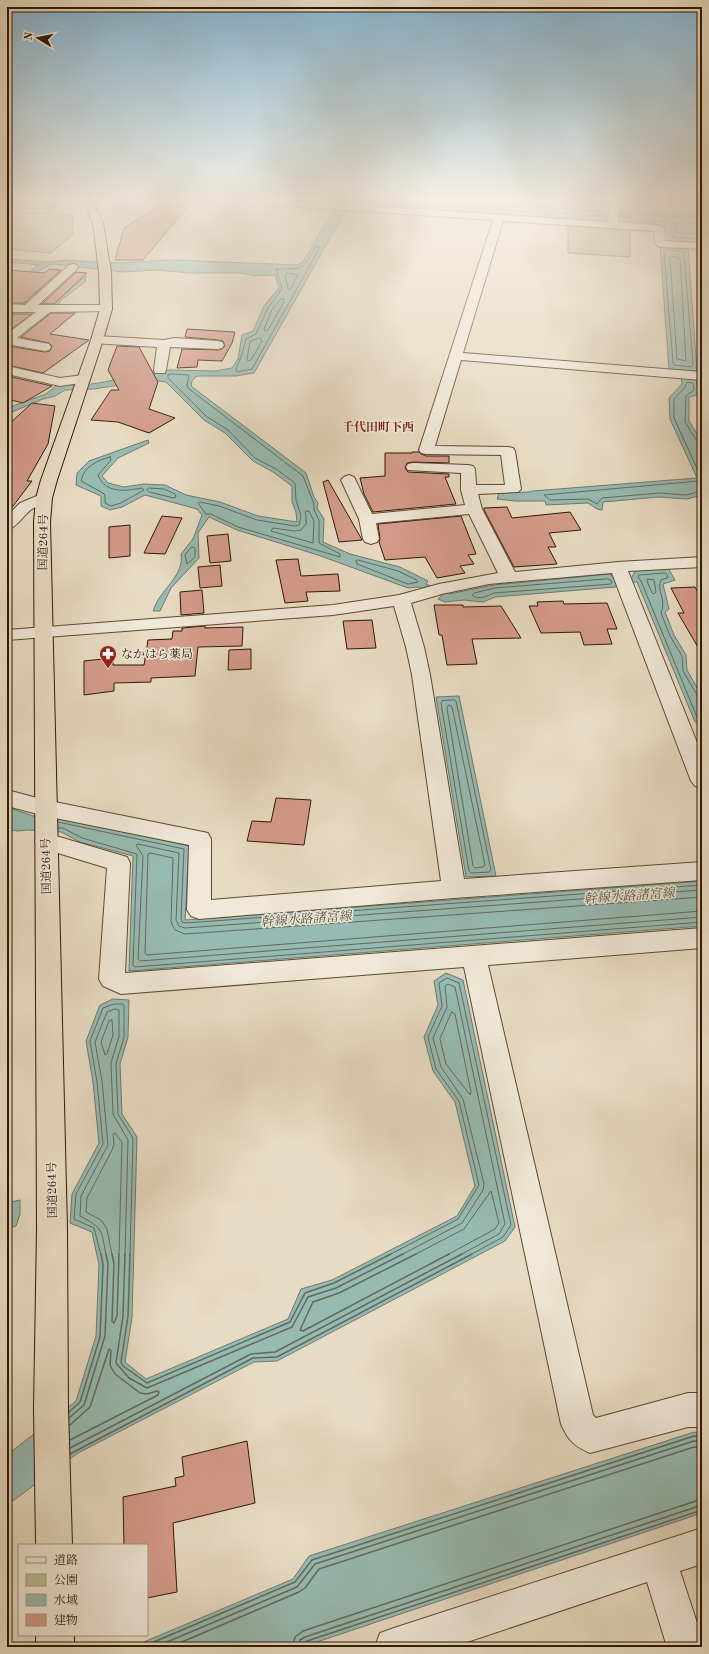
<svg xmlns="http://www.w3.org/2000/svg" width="709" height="1654" viewBox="0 0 709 1654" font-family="'Old Standard TT','Noto Serif JP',serif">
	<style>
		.green { fill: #b9bf92; stroke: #736c4a }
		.water { fill: #97bbb3; stroke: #6d7a6d }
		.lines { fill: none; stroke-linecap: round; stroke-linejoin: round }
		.shore-far1 { stroke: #626a5b; stroke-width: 1 }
		.shore { stroke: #626a5b; stroke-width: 1.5 }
		.stream { stroke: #6d7a6d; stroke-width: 3 }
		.building { fill: #d59b8c; stroke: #2d1903 }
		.minor-casing { stroke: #5c4a33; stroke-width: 2 }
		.highway-casing { stroke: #2d1903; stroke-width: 2 }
		.minor { fill: #f0e8d8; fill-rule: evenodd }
		.highway { fill: #e8dbc3; fill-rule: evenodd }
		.labels { text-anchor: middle; stroke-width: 3; stroke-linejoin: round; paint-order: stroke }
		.far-quarter-label { font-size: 12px; font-weight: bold; fill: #7a1f14; stroke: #f0e8d8 }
		.street-label { font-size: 12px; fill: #2d1903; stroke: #f0e8d8 }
		.poi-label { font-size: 12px; fill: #2d1903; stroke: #f0e8d8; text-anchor: start }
		.water-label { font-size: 13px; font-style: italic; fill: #525241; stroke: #f0e8d8 }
	</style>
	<rect width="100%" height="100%" fill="#e8dbc3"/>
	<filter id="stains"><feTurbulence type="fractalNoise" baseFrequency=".005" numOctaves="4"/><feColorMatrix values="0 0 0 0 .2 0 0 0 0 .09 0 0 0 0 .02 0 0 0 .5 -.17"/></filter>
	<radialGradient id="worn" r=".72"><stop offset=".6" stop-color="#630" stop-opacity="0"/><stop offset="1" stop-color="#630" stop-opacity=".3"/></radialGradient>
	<!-- green -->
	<g class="green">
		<path d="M 7,211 L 72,215 L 73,234 L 51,253 L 7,249 Z"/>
		<path d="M 568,223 L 630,227 L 630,257 L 568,253 Z"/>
	</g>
	<!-- water -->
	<g class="water">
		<path d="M 278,200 L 494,200 L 607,207 L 606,222 Z"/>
		<path d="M 26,201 L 60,204 L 52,210 L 17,208 Z"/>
		<path d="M 334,209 L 346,210 L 254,373 L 236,376 L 197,376 L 192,381 L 191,386 L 306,473 L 314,497 L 318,503 L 317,508 L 324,519 L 323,542 L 350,554 L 400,567 L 428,581 L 426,584 L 449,594 L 494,585 L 610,574 L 616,579 L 631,579 L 635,571 L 668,568 L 675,580 L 663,584 L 669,609 L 665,612 L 674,635 L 686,655 L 687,670 L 702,696 L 702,722 L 695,722 L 637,582 L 617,582 L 616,587 L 495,597 L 483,602 L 464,600 L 445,602 L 438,599 L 442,595 L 419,587 L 408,588 L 318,555 L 237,530 L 209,517 L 198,533 L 199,558 L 171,588 L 160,611 L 153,611 C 155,606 157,601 160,597 C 169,584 184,571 181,554 L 193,539 L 202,515 L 197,509 L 145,495 L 122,507 L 110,510 L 101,506 L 101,496 L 76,485 L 77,473 L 89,461 L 148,440 L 149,443 L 118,458 L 102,476 L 108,483 L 124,487 L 144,484 L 165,485 L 186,495 L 220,502 L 258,516 L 297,522 L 296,512 L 292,502 L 292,486 L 273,472 L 253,461 L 225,433 L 204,420 L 166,382 L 152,380 L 94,389 L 65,390 L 55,396 L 43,399 L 12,412 L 7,415 L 7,408 L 46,394 L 56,386 L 92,384 L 170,370 L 215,371 L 232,368 L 238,359 L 242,335 L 253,331 L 264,306 L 279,288 L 275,275 L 256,276 L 240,273 L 189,273 L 156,270 L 123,272 L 53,264 C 45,266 40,271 33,274 L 29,272 L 39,265 L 7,262 L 7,259 L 49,262 L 65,260 L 115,263 L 172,260 L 297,265 L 303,262 Z"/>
		<path d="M 624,210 L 702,214 L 702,243 L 669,241 L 666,226 L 623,223 Z"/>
		<path d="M 660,246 L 688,248 L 697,371 L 688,371 L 688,378 L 696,379 L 698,395 L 689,397 L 689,421 L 702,442 L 702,495 L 687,499 L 659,497 L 603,502 L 602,510 L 597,509 L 588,503 L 546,505 L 545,501 L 516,501 L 497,499 L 499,493 L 529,492 L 533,491 L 697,478 L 670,419 L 669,398 L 682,384 L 681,377 L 685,377 L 685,370 L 669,369 Z"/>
		<path d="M 86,276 L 85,282 L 60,301 L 59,304 L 61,305 L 22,303 L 7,305 L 7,299 L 22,298 L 27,302 L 51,301 L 60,297 Z"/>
		<path d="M 459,696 L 496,876 L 466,877 L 436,697 Z"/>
		<path d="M 7,807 L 33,816 L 68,819 L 189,846 L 185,920 L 702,881 L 702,926 L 129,971 L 133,856 L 80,842 L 61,832 L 28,830 L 18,831 L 7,829 Z"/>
		<path d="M 446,973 L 463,980 L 515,1227 L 505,1241 L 277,1361 L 254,1362 L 78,1453 L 7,1505 L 7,1455 L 76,1401 L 96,1336 L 99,1265 L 92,1232 L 70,1223 L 72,1194 L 99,1143 L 93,1082 L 86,1041 L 100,1005 L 113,999 L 129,1000 L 128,1037 L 120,1064 L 122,1114 L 137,1137 L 132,1317 L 125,1362 L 146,1379 L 288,1319 L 301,1289 L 332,1280 L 457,1216 L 475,1186 L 455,1102 L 433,1071 L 424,1037 L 438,1005 L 434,981 Z"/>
		<path d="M 20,1200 L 20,1214 L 16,1226 L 7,1228 L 7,1203 Z"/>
		<path d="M 694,1432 L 702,1434 L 702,1513 L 302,1647 L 132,1647 L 293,1579 L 309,1556 Z"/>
	</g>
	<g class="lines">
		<!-- shore-far1 -->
		<g class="shore-far1">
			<path d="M 339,200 L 602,216 L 601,211 L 526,206 L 522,204 L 522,200"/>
			<path d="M 414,200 L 515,207 L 517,205 L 517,200"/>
			<path d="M 702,218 L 629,214 L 627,218 L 629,220 L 667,222 L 670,225 L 673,237 L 702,239"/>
			<path d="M 702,223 L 677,222 L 675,224 L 678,233 L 702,234"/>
			<path d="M 316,247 L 319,247 L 319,249 L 252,369 L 237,372 L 236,369 L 242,354 L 246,339 L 256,334 L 268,308 L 282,289 L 276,269 C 304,269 301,271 316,247 Z"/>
			<path d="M 666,250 L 683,251 L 684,253 L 693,364 L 691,367 L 674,365 L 673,363 L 664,252 Z"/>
			<path d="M 672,256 L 680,258 L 686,361 L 677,359 L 670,258 Z"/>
			<path d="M 287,273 L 298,275 L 290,290 L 288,289 L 285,276 Z"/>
			<path d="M 281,299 L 284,299 L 284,302 L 268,330 L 265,331 L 264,329 L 272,310 Z"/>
			<path d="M 260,338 L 262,341 L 251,360 L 248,361 L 247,359 L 250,342 Z"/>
			<path d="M 171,374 L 189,375 L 187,386 L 189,389 L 303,476 L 314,504 L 314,510 L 319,520 L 319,543 L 340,554 L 340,557 L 238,527 L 211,514 L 206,514 L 198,503 L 200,502 L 219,506 L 257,520 L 295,526 L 299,525 L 301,516 L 296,500 L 295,483 L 276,469 L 255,458 L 228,430 L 206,416 L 168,378 L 168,375 Z"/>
			<path d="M 702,443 L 697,441 L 685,422 L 686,396 L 694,390 L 693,383 L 687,382 L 685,387 L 674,399 L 674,418 L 700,475 L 699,481 L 544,495 L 550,500 L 588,499 L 597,504 L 602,498 L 659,493 L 686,495 L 702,491"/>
			<path d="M 110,457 L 111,460 L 98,475 C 105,494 126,491 142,488 L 144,490 L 121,503 L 111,506 L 105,503 L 105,495 L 103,493 L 81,481 C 84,466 97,461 110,457 Z"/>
			<path d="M 149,488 L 164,489 L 175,494 L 176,497 L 174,498 L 149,492 L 147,490 Z"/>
			<path d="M 306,511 L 309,511 L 314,521 L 313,543 L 271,531 L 273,528 L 295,531 L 301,530 L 306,524 Z"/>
			<path d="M 192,547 L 195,548 L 195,557 L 187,564 L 185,555 Z"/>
			<path d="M 358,560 L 398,571 L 417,580 L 418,582 L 408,584 L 357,564 L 356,561 Z"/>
			<path d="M 608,579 L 612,581 L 611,584 L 494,593 C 487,596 479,601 472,595 L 474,593 L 495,588 Z"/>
			<path d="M 648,579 L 654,580 L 656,592 L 654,594 L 652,593 L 647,581 Z"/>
			<path d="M 702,697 L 697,695 L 683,671 L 682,656 L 670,636 L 661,613 C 667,600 656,590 661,580 L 667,578 L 668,576 L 665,573 L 639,575 L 638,577 L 641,581 L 697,717 L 702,718"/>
			<path d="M 454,700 L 456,701 L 491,870 L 489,872 L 471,873 L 469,871 L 441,703 L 442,701 Z"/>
			<path d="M 449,705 L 452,707 L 485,865 L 483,867 L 475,868 L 473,866 L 447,708 Z"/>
			<path d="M 58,822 L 184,849 L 181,918 L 182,922 L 186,923 L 702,885"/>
			<path d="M 58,828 L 63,828 L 82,838 L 137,854 L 133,965 L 135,967 L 702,922"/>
			<path d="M 702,890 L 185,928 L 179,926 L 176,920 L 179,853 L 138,844 L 136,845 L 143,856 L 138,959 L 140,961 L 702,917"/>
			<path d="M 702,897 L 185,934 L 175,930 L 171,922 L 173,858 L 150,853 L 148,854 L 145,953 L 147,955 L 702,911"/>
			<path d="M 452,1012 L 455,1014 L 471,1092 L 470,1095 L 446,1064 L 440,1039 Z"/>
			<path d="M 112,1020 L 113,1035 L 107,1054 L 105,1055 L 101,1042 L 109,1021 Z"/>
			<path d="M 101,1255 L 94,1228 L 74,1219 L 76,1194 L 103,1144 L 97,1082 L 90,1041 L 103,1008 L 114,1004 L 123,1004 L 124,1006 L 124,1037 L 116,1064 L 118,1114 L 133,1138 L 130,1255"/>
			<path d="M 106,1255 C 101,1229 104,1229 80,1216 L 81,1196 L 108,1145 L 102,1081 L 95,1042 L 107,1012 L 114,1009 L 119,1010 L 119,1036 L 111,1063 L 113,1114 L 128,1140 L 125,1255"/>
			<path d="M 112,1255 L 107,1229 L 101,1220 L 86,1212 L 87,1198 L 112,1150 L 114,1144 L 113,1134 L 115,1133 L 122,1142 L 119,1255"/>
			<path d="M 389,1255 L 458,1219 L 479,1185 L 459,1101 L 436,1069 L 428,1037 L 442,1006 L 439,983 L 447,978 L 459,983 L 511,1225 L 503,1237 L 470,1255"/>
			<path d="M 401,1255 L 462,1223 L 483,1190 L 484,1184 L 463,1099 L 441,1067 L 433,1038 L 447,1007 L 445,986 L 448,984 L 455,987 L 505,1224 L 499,1234 L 460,1255"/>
			<path d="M 414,1255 L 464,1229 L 491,1191 L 499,1223 L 495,1229 L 447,1255"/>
		</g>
		<!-- shore -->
		<g class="shore">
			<path d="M 112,1254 L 114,1264 L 112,1321 L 114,1323 L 117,1316 L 119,1254"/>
			<path d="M 125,1254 L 123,1316 L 116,1363 L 129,1378 L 147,1388 L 292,1327 L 308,1297 L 336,1288 L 403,1254"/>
			<path d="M 130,1254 L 128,1316 L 121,1362 L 123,1366 L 147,1383 L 290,1322 L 305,1293 L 334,1283 L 391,1254"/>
			<path d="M 416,1254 L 339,1293 L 313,1302 L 300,1330 L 303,1331 L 449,1254"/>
			<path d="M 69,1412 L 80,1402 L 100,1337 L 103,1265 L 101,1254"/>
			<path d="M 69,1418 L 84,1405 L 105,1336 L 108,1264 L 106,1254"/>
			<path d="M 70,1425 L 90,1407 L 109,1349 L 111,1351 L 110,1365 L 115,1374 L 140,1393 L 147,1394 L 157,1391 L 159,1392 L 158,1395 L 70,1440"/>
			<path d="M 70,1448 L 251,1354 L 275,1352 L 462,1254"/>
			<path d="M 70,1454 L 253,1358 L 277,1357 L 472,1254"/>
			<path d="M 142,1647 L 295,1582 L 312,1560 L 694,1436 L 702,1437"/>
			<path d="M 155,1647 L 297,1587 L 315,1564 L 694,1441 L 702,1442"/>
			<path d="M 170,1647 L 299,1592 L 305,1588 L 319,1569 L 694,1447 L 702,1448"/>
			<path d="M 293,1647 L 295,1637 L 303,1631 L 702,1499"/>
			<path d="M 299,1647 L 300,1640 L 305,1637 L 702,1505"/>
			<path d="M 304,1647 L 304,1644 L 307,1641 L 702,1510"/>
		</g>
		<!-- stream -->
		<path class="stream" d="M 599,215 L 630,217"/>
	</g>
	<!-- building -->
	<g class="building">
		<path d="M 169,200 L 193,200 L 143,260 L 115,260 L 124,228 Z"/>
		<path d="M 49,269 L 61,270 L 24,303 L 7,303 L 7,270 L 45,273 Z"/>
		<path d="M 76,272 L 87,273 L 54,304 L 42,304 Z"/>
		<path d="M 51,313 L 75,313 L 50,334 L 89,340 L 43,373 L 7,365 L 7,346 L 45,352 L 50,351 L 52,346 L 49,343 L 21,337 Z"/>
		<path d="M 7,314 L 32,314 L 7,332 Z"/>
		<path d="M 187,329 L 235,332 L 232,343 L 222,361 L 198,360 L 197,367 L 177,368 L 182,349 L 218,350 L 222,349 L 225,346 L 223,341 L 218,340 L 185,337 Z"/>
		<path d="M 117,346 L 139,347 L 158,382 L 149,409 L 175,418 L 149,433 L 118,422 L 91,420 L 111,390 L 119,390 L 108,370 Z"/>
		<path d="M 7,376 L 52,386 L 23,403 L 7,399 Z"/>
		<path d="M 32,403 L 55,406 L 48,444 L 27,481 L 32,481 L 7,514 L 7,426 Z"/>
		<path d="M 412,452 L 419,452 L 421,454 L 426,456 L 449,456 L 449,463 L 413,462 L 407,463 L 405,468 L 408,472 L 449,474 L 449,477 L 445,477 L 456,504 L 373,512 L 364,494 L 360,478 L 385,476 L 385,453 L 412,453 Z"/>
		<path d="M 328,480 L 361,538 L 362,540 L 339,542 L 323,482 Z"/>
		<path d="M 507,507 L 512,518 L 570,512 L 581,530 L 549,533 L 556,547 L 548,547 L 557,564 L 514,567 L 484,510 L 484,508 Z"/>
		<path d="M 162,516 L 182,518 L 165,554 L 144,553 Z"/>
		<path d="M 461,516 L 476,554 L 468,555 L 474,564 L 460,566 L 465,573 L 437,578 L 425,557 L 385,560 L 379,542 L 380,539 L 378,524 Z"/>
		<path d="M 130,525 L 130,556 L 109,558 L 109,527 Z"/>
		<path d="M 228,534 L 231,561 L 210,563 L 207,536 Z"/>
		<path d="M 298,559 L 301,576 L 338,574 L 340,591 L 306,592 L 308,601 L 285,603 L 276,560 Z"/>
		<path d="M 220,565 L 222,586 L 200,588 L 198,567 Z"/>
		<path d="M 695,587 L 702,599 L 702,654 L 678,613 L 684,613 L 671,588 Z"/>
		<path d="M 202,590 L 204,613 L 181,615 L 180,592 Z"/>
		<path d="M 563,601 L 564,604 L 607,603 L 617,629 L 607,629 L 612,644 L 584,645 L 580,632 L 541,633 L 529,606 L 538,606 L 537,602 Z"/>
		<path d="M 434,605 L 463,605 L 463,607 L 501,606 L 521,638 L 472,639 L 477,664 L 447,665 L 442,635 L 439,635 Z"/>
		<path d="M 372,620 L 376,648 L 347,649 L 343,621 Z"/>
		<path d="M 205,626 L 205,628 L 243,627 L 242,646 L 198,647 L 195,676 L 151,678 L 151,682 L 114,683 L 114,691 L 84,695 L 84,661 L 113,658 L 113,665 L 144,665 L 148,640 L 172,639 L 173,631 L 182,631 L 182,628 Z"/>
		<path d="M 251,649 L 251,669 L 228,670 L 229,650 Z"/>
		<path d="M 276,798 L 311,800 L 304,845 L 247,841 L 252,821 L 271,822 Z"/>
		<path d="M 247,1441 L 255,1503 L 173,1523 L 177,1592 L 147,1598 L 147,1545 L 124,1545 L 123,1497 L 176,1486 L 175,1478 L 184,1476 L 182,1457 Z"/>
	</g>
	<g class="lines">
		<defs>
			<g id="minor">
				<path d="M 233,200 L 283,200 L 608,222 L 611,200 L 621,200 L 618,222 L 659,225 L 664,228 L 665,241 L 702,243 L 702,249 L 660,247 L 655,244 L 654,231 L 503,221 L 463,353 L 702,372 L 702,380 L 461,360 L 435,446 L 508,447 L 513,448 L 515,451 L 521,489 L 518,492 L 478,494 L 482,509 L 515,572 L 618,562 L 702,557 L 702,567 L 628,571 L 702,755 L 702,788 L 695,786 L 691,781 L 612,573 L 489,584 L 442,594 L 411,603 L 424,647 L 430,675 L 464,879 L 702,862 L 702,880 L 454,898 L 199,919 L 191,916 L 187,910 L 189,845 L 45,816 L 7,806 L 7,790 L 45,800 L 208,833 L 211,839 L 211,900 L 441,881 L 412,675 L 406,647 L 394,606 L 333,615 L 7,640 L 7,630 L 333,605 L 399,595 L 439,584 L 498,573 L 469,514 L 376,523 L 379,539 L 377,542 L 371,544 L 365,542 L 363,539 L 359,519 L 341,480 L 344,477 L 349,475 L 354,477 L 372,514 L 465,505 L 461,490 L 461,473 L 408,470 L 406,467 L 408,464 L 413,463 L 468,465 L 473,466 L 475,469 L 476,485 L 505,485 L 501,455 L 426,454 L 421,453 L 419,450 L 493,220 L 238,203 Z"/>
				<path d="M 73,264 L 77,265 L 78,267 L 77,269 L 38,305 L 106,305 L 110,307 L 112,309 L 110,311 L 50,312 L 17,338 L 49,344 L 51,347 L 49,350 L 45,351 L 7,344 L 7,334 L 36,312 L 7,312 L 7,304 L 25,305 L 69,265 Z"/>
				<path d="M 97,336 L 164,340 L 174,338 L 218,341 L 222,342 L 224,345 L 222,348 L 218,349 L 170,347 L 166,370 L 165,373 L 155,373 L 154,370 L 157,347 L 93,343 L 91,340 L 93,337 Z"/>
				<path d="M 7,366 L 60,378 L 83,375 L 88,376 L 90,379 L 88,382 L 60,386 L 7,374 Z"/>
				<path d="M 44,493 L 49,495 L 52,498 C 47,505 38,505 32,509 C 23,515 18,527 7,530 L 7,516 L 20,503 Z"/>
				<path d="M 46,833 L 127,857 L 130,863 L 125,973 L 702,928 L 702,948 L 488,965 L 593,1415 L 596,1418 L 688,1393 L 702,1393 L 702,1427 L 688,1427 L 590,1453 C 574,1446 568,1440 561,1424 L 464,967 L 121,994 L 103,986 L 99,979 L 107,868 L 38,847 L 35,841 L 38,835 Z"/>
				<path d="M 702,1528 L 702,1564 L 680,1571 L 702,1638 L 702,1647 L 667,1647 L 647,1582 L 452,1647 L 375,1647 L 380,1633 L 394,1628 Z"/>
			</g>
			<g id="highway">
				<path d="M 82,200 L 92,200 L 103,223 L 111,272 L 112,309 L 103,340 L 57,480 L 52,498 L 50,522 L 67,1229 L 68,1408 L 72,1545 L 36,1545 L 34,1408 L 37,1229 L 34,522 L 36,498 L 41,480 L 91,340 L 100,309 L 99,272 L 93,223 Z"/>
				<rect x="36" y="1635" width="38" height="12"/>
			</g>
		</defs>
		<!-- minor casing -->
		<use href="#minor" class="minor-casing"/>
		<!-- highway casing -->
		<use href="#highway" class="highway-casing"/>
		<!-- minor -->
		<use href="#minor" class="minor"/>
		<!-- highway -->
		<use href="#highway" class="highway"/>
	</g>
	<!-- sky -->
	<linearGradient id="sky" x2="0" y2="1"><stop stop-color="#87b7d3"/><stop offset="0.46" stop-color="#f5efe4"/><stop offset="1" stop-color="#f5efe4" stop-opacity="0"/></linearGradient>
	<rect width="709" height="432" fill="url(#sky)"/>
	<!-- icons -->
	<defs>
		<symbol id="pharmacy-pin" viewBox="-11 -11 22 30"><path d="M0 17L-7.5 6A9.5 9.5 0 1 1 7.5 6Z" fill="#8f2418" stroke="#f0e8d8"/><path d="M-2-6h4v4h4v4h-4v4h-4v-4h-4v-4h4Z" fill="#fff"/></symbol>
	</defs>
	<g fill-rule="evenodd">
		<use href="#pharmacy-pin" x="98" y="644" width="20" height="27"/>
	</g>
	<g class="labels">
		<!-- far-quarter labels -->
		<g class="far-quarter-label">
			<text x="378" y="431">千代田町下西</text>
		</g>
		<!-- street labels -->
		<g class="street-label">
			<text transform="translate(43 542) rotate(-89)" y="4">国道264号</text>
			<text transform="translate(46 866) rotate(-91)" y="4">国道264号</text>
			<text transform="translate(52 1190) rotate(-91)" y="4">国道264号</text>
		</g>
		<!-- poi labels -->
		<g class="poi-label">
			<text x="121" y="658">なかはら薬局</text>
		</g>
		<!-- water labels -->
		<g class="water-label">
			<text transform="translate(629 895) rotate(-4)" y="5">幹線水路諸富線</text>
			<text transform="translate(306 918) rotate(-4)" y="5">幹線水路諸富線</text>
		</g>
	</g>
	<!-- margin -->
	<rect width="709" height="1654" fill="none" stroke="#e8dbc3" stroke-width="24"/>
	<rect x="8" y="8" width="693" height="1638" fill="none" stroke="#2d1903" stroke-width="2"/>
	<rect x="12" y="12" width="685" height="1630" fill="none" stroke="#2d1903"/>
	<!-- legend -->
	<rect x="18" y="1544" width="130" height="92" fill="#f0e8d8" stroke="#a29583"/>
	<rect x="26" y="1557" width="20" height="6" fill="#f0e8d8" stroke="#a29583"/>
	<text x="54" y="1564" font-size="12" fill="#2d1903">道路</text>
	<rect x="26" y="1574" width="20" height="12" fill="#b9bf92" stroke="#a29583"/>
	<text x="54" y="1584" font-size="12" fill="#2d1903">公園</text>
	<rect x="26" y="1594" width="20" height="12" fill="#97bbb3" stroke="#a29583"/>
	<text x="54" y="1604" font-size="12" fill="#2d1903">水域</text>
	<rect x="26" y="1614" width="20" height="12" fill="#d59b8c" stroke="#a29583"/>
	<text x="54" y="1624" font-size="12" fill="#2d1903">建物</text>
	<!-- north arrow -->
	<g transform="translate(38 38) rotate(280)" stroke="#f0e8d8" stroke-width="3" paint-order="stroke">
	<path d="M0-3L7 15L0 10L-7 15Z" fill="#2d1903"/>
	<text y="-6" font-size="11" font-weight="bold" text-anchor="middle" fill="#2d1903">N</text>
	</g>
	<rect width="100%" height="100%" filter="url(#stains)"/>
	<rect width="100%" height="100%" fill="url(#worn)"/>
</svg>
